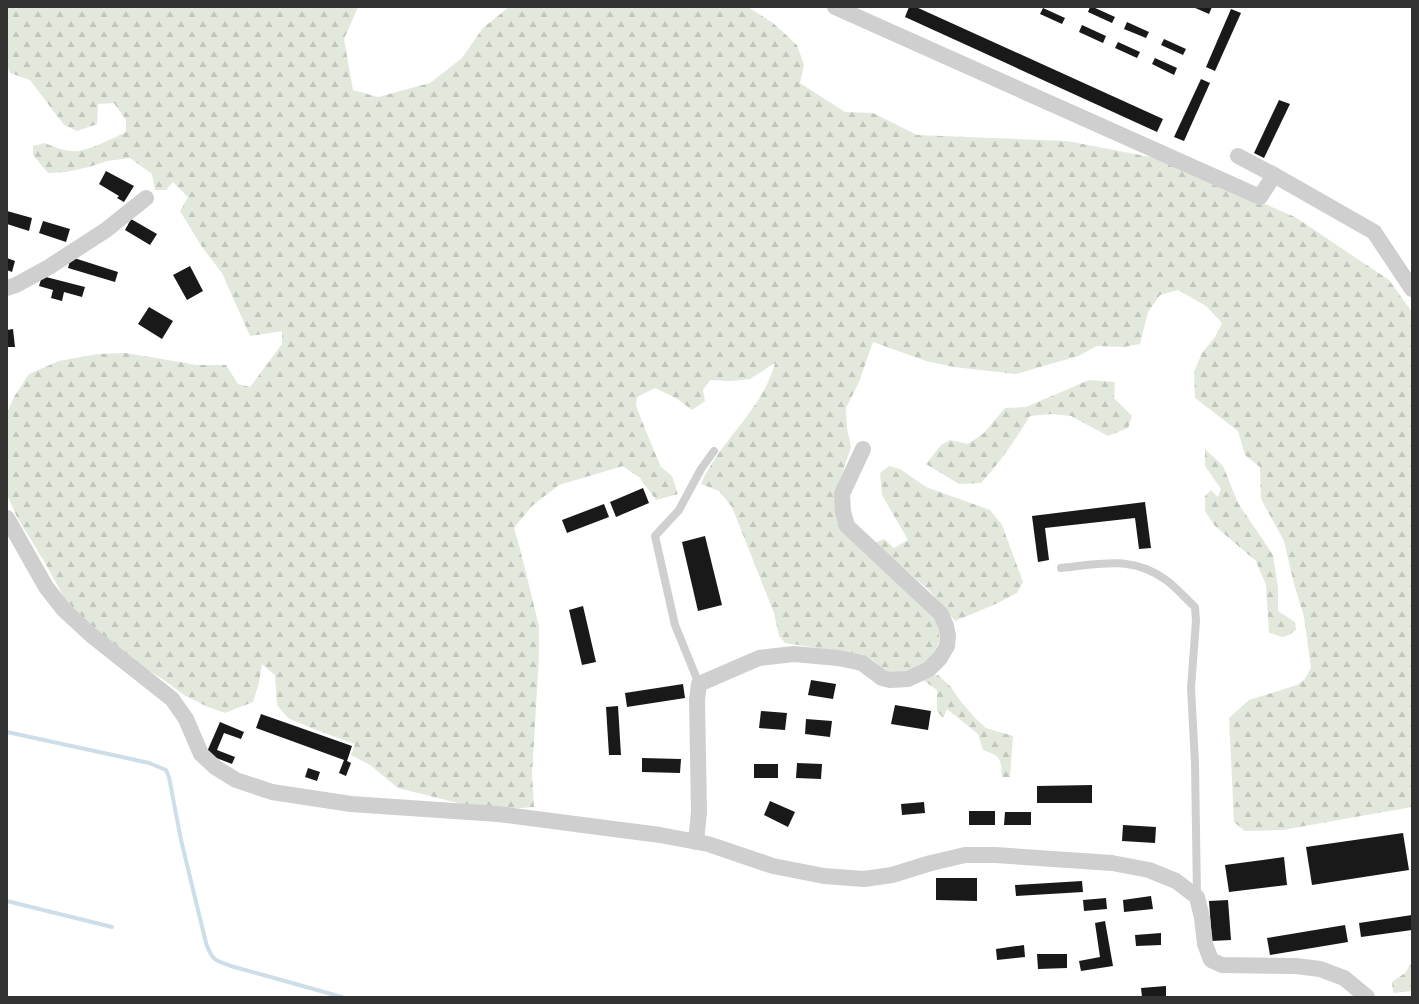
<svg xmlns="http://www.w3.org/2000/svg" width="1419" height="1004" viewBox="0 0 1419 1004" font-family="Mulish,sans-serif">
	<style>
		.forest { fill: url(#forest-firs) }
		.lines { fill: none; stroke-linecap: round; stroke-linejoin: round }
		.stream { stroke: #cddee8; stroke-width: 4 }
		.building { fill: #191919 }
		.service { stroke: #cfcfcf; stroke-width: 8 }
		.minor { stroke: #cfcfcf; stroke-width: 16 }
	</style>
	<defs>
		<pattern id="forest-firs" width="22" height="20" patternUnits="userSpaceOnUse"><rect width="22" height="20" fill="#e2e8dc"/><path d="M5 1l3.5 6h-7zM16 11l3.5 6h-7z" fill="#c2c7bd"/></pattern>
	</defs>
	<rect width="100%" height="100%" fill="#fff"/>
	<!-- forest -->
	<g class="forest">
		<path d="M 7,7 L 358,7 L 344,39 L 353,90 L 378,97 L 430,83 L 462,58 L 483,28 L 509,7 L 748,7 L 773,23 L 797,45 L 804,65 L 800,83 L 845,112 L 873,113 L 917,135 L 1067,141 L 1161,159 L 1295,217 L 1389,280 L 1412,312 L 1412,807 L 1282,830 L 1245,831 L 1234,822 L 1229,718 L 1249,700 L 1297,685 L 1304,680 L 1311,668 L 1304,617 L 1294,584 L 1284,541 L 1261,499 L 1260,467 L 1245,455 L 1238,431 L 1195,398 L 1194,372 L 1202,353 L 1215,337 L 1222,323 L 1206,306 L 1178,290 L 1160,295 L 1148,312 L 1140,344 L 1124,347 L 1097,346 L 1078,356 L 1016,374 L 954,367 L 926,361 L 873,342 L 859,382 L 846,408 L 847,428 L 851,447 L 835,496 L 836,505 L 936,616 L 940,640 L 931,659 L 898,675 L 883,670 L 873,660 L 836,651 L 785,643 L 779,636 L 774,613 L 732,507 L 719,491 L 701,484 C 720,440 762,411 775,363 L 750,379 L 731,381 L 710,380 L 703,390 L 705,401 L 692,410 L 676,398 L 655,388 L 637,397 L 636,406 L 652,446 L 661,467 L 672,476 L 678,494 L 656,500 L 640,478 L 623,466 L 559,485 L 532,506 L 514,528 L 520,549 L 539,626 L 539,656 L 532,774 L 534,807 L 510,809 L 474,807 L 398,788 L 370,765 L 351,755 L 355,744 L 311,728 L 288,718 L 277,705 L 275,675 L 262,664 L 259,683 L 253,702 L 225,713 L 208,707 L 184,695 L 164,680 L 138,664 L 85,622 L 65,599 L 44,561 L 17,517 L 7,495 L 7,413 L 14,397 L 29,374 L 59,361 L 98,354 L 126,353 L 197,365 L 226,365 L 238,384 L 250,387 L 282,344 L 282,331 L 250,336 L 222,273 L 202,247 L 180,211 L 188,197 L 173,182 L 166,190 L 155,190 L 152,174 L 130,158 L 107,161 L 89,167 L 66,172 L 48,173 L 33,155 L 33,146 L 45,143 C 56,148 67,152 79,151 C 91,149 114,138 126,132 L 126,120 L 114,103 L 98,104 L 97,124 L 77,131 L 64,125 L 30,80 L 10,73 L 7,65 Z"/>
		<path d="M 1089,380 L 1115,382 L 1114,398 L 1132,416 L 1128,428 L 1108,436 L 1071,416 L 1051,414 L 1030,416 C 1015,440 1000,463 981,483 L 959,484 L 926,464 L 941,445 L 950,440 L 968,444 L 984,433 L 1005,408 L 1026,407 Z"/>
		<path d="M 1205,449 L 1223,466 L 1238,503 L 1273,555 L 1278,588 L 1278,611 L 1295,622 L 1296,630 C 1284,639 1283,638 1269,632 L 1266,585 L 1256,561 L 1215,526 L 1205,511 L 1205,496 L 1211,490 L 1218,497 L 1221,489 L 1205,466 Z"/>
		<path d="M 889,466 L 900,469 L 926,487 L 990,510 L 1002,525 L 1023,582 L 1017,593 L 998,603 L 955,621 L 930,591 L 874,543 L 884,539 L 894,548 L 908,540 L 882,495 L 880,473 Z"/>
		<path d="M 938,675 L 951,687 L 959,699 L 974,717 L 986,728 L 1013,736 L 1010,777 L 1002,777 C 1001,759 1001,756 983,750 L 978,734 L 947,709 L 943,718 L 937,711 L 937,690 L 923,680 L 929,676 Z"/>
		<path d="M 1412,962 L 1412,991 L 1393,993 L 1392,982 L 1405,973 Z"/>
	</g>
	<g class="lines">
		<!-- stream -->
		<g class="stream">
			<path d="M 7,732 L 113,755 L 149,763 L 166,770 L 169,777 L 181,840 L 206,943 C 212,960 214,960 231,966 L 342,997"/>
			<path d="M 7,901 L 112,927"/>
		</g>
	</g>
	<!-- building -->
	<g class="building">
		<path d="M 909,7 L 916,7 L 1163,119 L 1157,132 L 905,17 Z"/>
		<path d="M 1090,7 L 1093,7 L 1115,17 L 1112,23 L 1088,12 Z"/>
		<path d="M 1193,7 L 1212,7 L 1209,14 Z"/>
		<path d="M 1043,8 L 1065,18 L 1062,24 L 1040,14 Z"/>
		<path d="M 1231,9 L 1241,13 L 1215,71 L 1206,67 Z"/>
		<path d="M 1127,22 L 1149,32 L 1146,38 L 1124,29 Z"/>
		<path d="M 1082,25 L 1106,36 L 1103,43 L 1079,32 Z"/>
		<path d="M 1164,39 L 1186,49 L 1183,55 L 1161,45 Z"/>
		<path d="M 1118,42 L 1140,52 L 1137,58 L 1115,48 Z"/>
		<path d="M 1155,58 L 1177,68 L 1174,75 L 1152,64 Z"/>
		<path d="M 1201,79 L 1210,83 L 1184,141 L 1174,137 Z"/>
		<path d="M 1279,100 L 1290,104 L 1264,158 L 1254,153 Z"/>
		<path d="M 106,171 L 134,186 L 124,202 L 117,198 L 119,196 L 99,184 Z"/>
		<path d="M 7,211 L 32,218 L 29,231 L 7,224 Z"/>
		<path d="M 131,219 L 157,234 L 150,245 L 125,230 Z"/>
		<path d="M 43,221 L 70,229 L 66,242 L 39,233 Z"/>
		<path d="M 71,257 L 118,272 L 115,282 L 68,268 Z"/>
		<path d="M 7,258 L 15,261 L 12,272 L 7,270 Z"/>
		<path d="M 190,266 L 203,291 L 187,300 L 173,275 Z"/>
		<path d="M 42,276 L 85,287 L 82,297 L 64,292 L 62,301 L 51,298 L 53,290 L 39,286 Z"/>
		<path d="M 149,307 L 173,321 L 162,339 L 138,324 Z"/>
		<path d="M 13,329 L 15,347 L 7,347 L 7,330 Z"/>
		<path d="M 643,488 L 649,503 L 616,517 L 610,502 Z"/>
		<path d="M 1145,502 L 1151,548 L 1139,549 L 1135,518 L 1045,528 L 1049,560 L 1038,562 L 1032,516 Z"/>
		<path d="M 604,504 L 609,517 L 567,533 L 562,520 Z"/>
		<path d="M 705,536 L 722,605 L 698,611 L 682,542 Z"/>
		<path d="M 583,606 L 596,662 L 582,665 L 569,610 Z"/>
		<path d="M 811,680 L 836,684 L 833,699 L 808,695 Z"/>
		<path d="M 683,684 L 685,698 L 627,707 L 625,693 Z"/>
		<path d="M 895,705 L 931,711 L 928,730 L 891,724 Z"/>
		<path d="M 618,706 L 621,755 L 609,755 L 606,707 Z"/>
		<path d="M 761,711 L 787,713 L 785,730 L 759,728 Z"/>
		<path d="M 261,714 L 352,746 L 347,761 L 351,763 L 346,776 L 339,773 L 344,760 L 256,728 Z"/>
		<path d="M 806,719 L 832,721 L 830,737 L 805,734 Z"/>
		<path d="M 220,722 L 244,732 L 241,739 L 224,733 L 217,750 L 235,757 L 232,764 L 206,754 Z"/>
		<path d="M 642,758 L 681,759 L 680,773 L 642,772 Z"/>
		<path d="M 797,763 L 822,764 L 821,779 L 796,778 Z"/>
		<rect x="754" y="764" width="24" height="14"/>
		<path d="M 308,768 L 320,772 L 317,781 L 305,777 Z"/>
		<path d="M 1092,785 L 1092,803 L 1037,803 L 1037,786 Z"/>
		<path d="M 770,801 L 795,812 L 788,827 L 764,815 Z"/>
		<path d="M 924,802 L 925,813 L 902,815 L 901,804 Z"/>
		<rect x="969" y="811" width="26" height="14"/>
		<path d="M 1005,812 L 1031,812 L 1031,825 L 1004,825 Z"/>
		<path d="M 1123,825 L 1156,827 L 1155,843 L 1122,841 Z"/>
		<path d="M 1403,833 L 1409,870 L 1312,885 L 1306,847 Z"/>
		<path d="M 1284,857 L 1287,885 L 1229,892 L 1225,865 Z"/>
		<path d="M 936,878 L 977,878 L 977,901 L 936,900 Z"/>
		<path d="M 1082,881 L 1083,892 L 1016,896 L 1015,885 Z"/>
		<path d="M 1151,896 L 1153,909 L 1124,912 L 1123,900 Z"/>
		<path d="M 1106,898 L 1107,909 L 1084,911 L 1083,900 Z"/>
		<path d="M 1228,900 L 1231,940 L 1212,941 L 1209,901 Z"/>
		<path d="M 1412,915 L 1412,930 L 1361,937 L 1359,923 Z"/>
		<path d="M 1105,921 L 1113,966 L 1081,971 L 1079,961 L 1100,957 L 1095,923 Z"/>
		<path d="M 1345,925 L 1348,942 L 1270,955 L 1267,938 Z"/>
		<path d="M 1161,933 L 1161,945 L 1136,946 L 1135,935 Z"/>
		<path d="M 1024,945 L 1025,957 L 997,960 L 996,949 Z"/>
		<path d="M 1037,954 L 1067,954 L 1067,968 L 1038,969 Z"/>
		<path d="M 1166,986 L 1166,997 L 1142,997 L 1141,988 Z"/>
	</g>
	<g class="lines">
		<!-- service -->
		<g class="service">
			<path d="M 1061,568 C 1100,564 1132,555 1166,580 C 1176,587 1185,598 1195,607 L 1196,621 L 1191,688 L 1195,763 L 1197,897"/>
			<path d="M 699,684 L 675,625 L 655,536 L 679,510 L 701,469 L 714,451"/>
		</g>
		<!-- minor -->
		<g class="minor">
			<path d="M 835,7 L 1260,197 L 1274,175"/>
			<path d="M 1238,156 L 1274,175 L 1374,232 L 1412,289"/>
			<path d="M 7,288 L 16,285 L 49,267 L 106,230 L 146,198"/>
			<path d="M 7,518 L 46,587 L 64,610 L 91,635 L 172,699 L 186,719 L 201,754 L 215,767 L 236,780 L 272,792 L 351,804 L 498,814 L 660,835 L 708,844 L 773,866 L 824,876 L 864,879 L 892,875 L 931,863 L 965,855 L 995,855 L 1112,863 L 1149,870 L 1176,881 L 1197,897 L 1202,918 L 1205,944 L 1211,960 L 1222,965 L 1296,966 L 1320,969 L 1344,978 L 1367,997"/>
			<path d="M 696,842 L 699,812 L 697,700 L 699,684 L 759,658 L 794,654 L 838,658 L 862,663 L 882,678 L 890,680 L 908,679 L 929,669 L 940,658 L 947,646 L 948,636 L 946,626 L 941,614 L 847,526 L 843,512 L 842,494 L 863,449"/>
		</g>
	</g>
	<!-- border -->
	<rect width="1419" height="1004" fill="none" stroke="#323232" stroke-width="16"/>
</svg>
